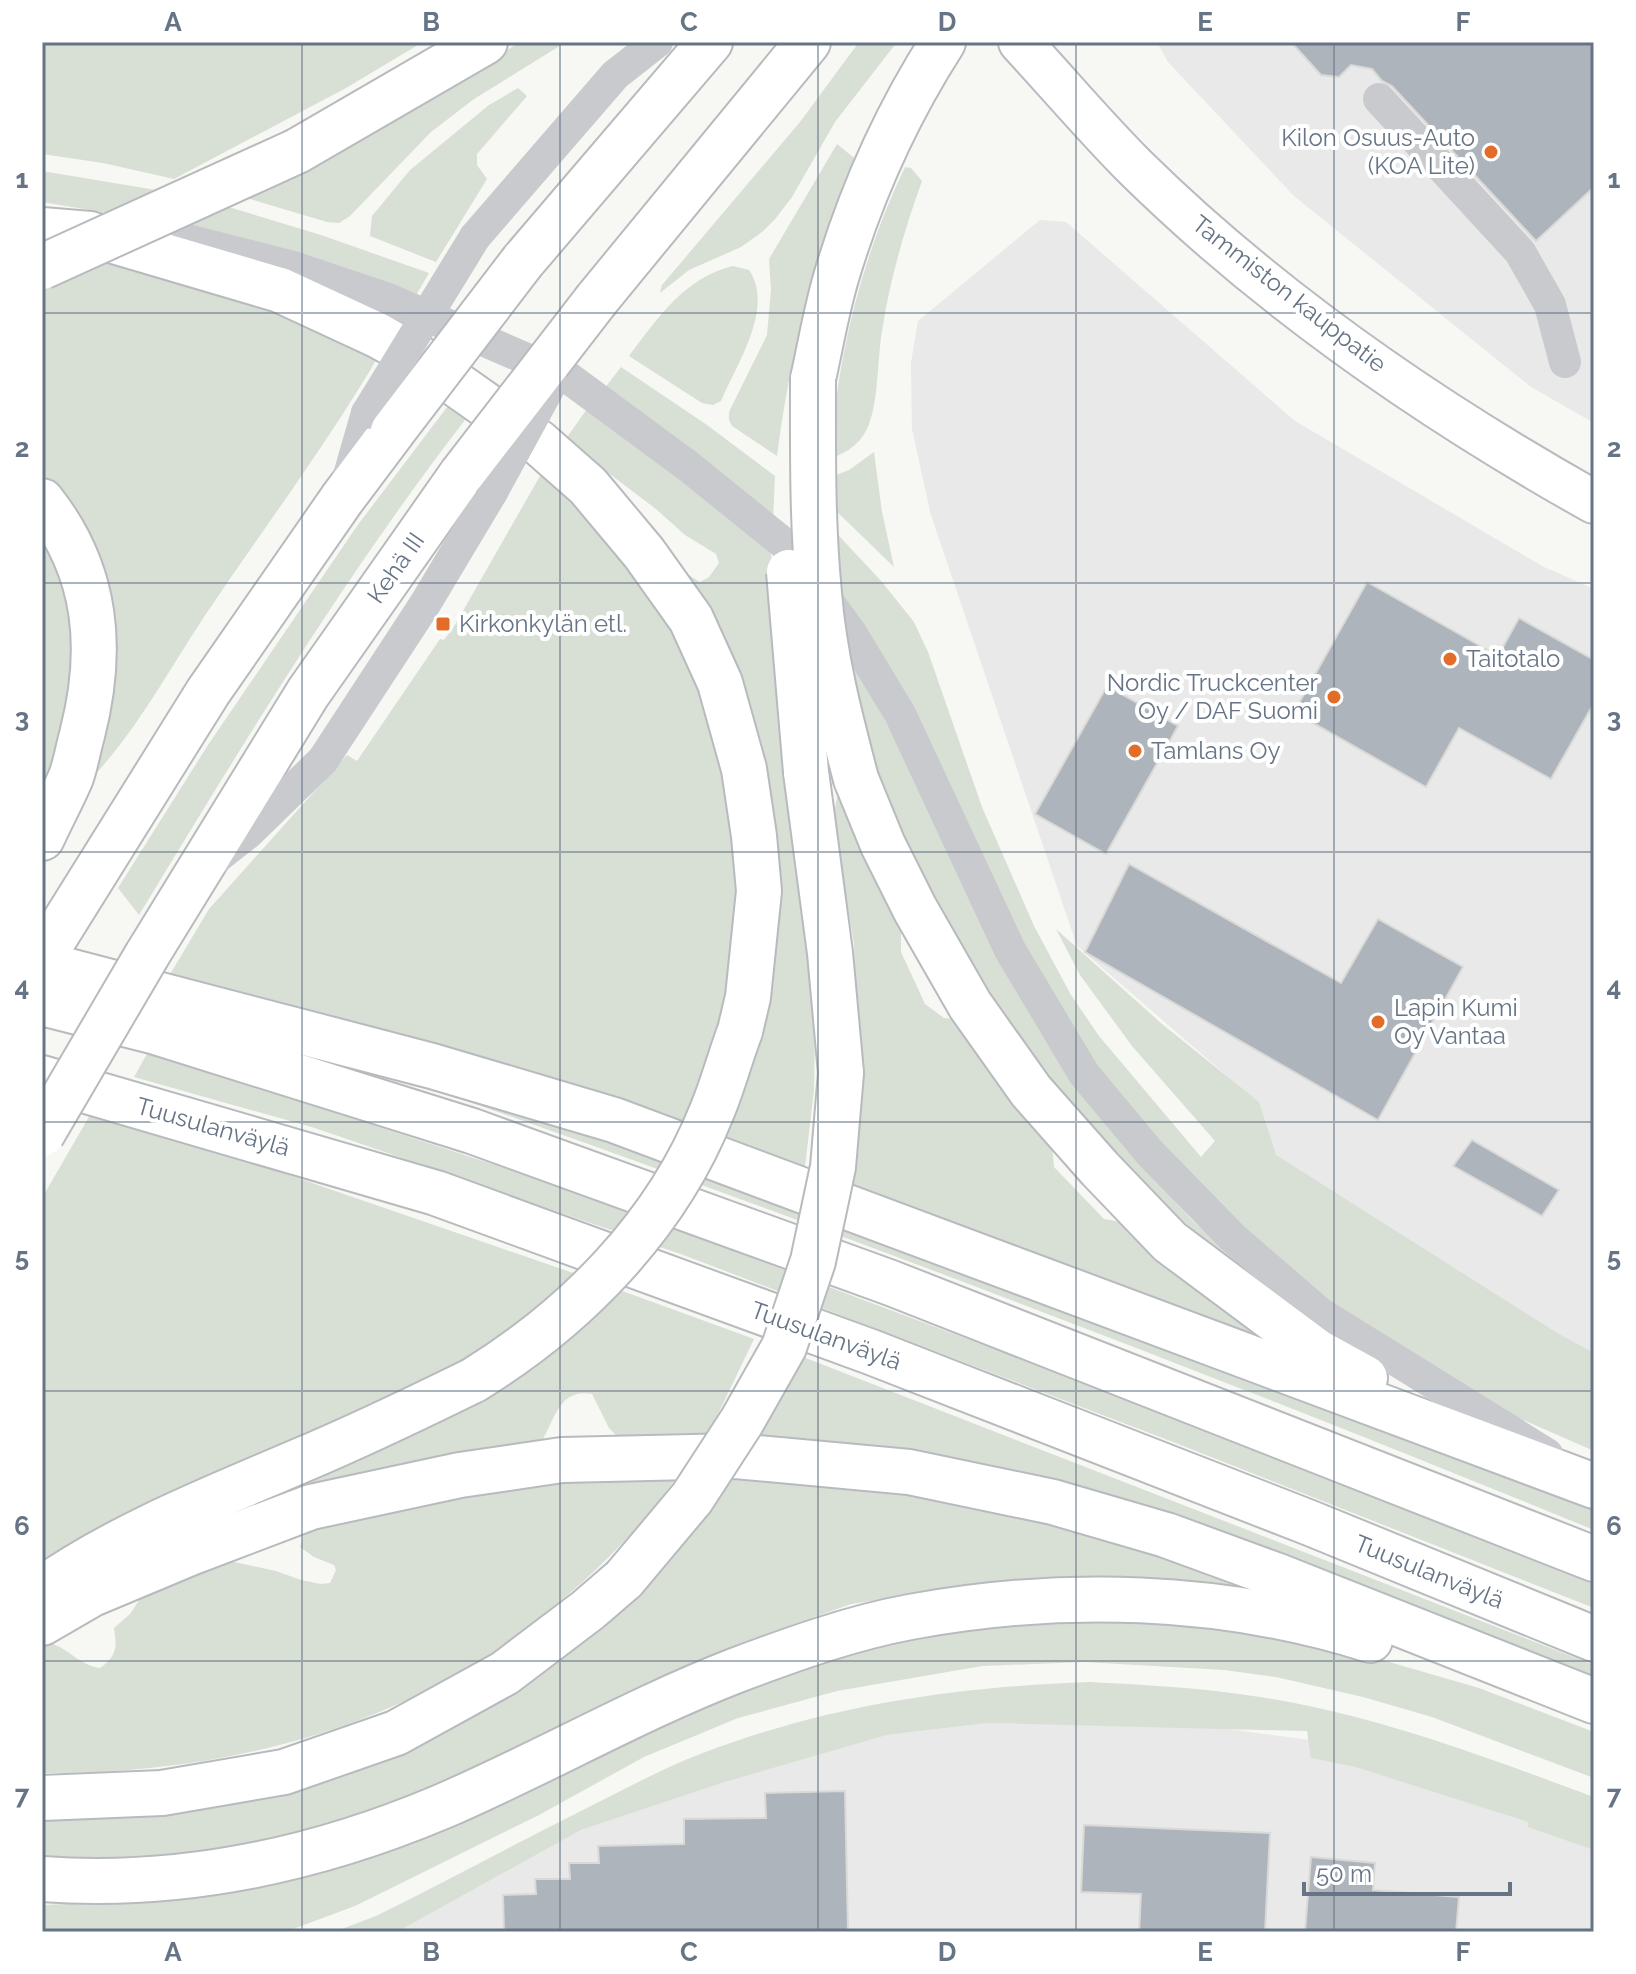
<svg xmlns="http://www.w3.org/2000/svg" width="1636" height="1974" viewBox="0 0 1636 1974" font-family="Raleway,sans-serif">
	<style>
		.built { fill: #e8e9e8 }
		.green { fill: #d8dfd5 }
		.building { fill: #aeb4bb; stroke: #d9d9d7; stroke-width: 2 }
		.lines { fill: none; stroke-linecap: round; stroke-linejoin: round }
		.major-casing { stroke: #b8bbc0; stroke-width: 46 }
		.highway-casing { stroke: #b8babe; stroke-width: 48 }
		.minor { stroke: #c8cace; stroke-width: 32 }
		.major { stroke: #fff; stroke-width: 42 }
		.highway { stroke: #fff; stroke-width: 44 }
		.highway-bridge-casing { stroke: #b8babe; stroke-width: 48; stroke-linecap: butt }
		.minor-bridge { stroke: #c8cace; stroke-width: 32 }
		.highway-bridge { stroke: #fff; stroke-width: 44 }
		.grid { fill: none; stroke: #667485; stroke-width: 2; stroke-opacity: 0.55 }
		.poi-dot { fill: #e36c29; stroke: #fff; stroke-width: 3 }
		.labels { text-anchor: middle; stroke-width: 8; stroke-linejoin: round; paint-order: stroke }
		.poi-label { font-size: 24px; fill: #667485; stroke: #fff; text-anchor: start }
		.street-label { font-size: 24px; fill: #667485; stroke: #fff }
		.neatline { fill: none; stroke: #667485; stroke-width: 3 }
		.grid-label { font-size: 26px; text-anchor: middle; font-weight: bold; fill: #667485 }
	</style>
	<rect width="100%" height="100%" fill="#f7f7f4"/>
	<!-- built -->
	<g class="built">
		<path d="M 1157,42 L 1594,42 L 1594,423 L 1531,387 L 1294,196 L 1168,62 Z"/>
		<path d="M 1040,220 L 1066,222 L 1295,421 L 1544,567 L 1594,589 L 1594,1402 L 1248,1168 L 1257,1102 L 1077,946 L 931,515 L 912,429 L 911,363 L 918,321 Z"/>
		<path d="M 987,1723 L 1220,1728 L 1363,1747 L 1594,1830 L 1594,1932 L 397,1932 L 581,1830 L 722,1783 L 887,1735 Z"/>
	</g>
	<!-- green -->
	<g class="green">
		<path d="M 42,42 L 423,42 L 346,88 L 174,179 L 103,163 L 42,154 Z"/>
		<path d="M 520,42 L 566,42 L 474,99 L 431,132 L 350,216 L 339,223 L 327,222 L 240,196 L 456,82 Z"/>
		<path d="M 859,42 L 897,42 L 835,122 L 792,197 L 776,218 L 762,232 L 741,247 L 689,270 L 660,293 L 662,285 L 800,122 Z"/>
		<path d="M 518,88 L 527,96 L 477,154 L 477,165 L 487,179 L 436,262 L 370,236 L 372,216 L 410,170 L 489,105 Z"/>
		<path d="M 837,144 L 858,161 C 815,256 790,353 777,456 L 732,426 L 729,420 L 729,412 L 767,335 L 771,290 L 769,259 Z"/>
		<path d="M 905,167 L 911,168 L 922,181 C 904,231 890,279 882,331 C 877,360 879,403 867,429 C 858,446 847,452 830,459 C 837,357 861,259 905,167 Z"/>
		<path d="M 42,171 L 156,190 L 108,213 L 42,202 Z"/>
		<path d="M 222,205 L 321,235 L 429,273 L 415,297 L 184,224 Z"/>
		<path d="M 118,255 L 251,293 L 382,350 C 330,440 268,522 210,608 C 168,670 134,738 79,791 L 91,752 L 50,481 L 42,474 L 42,289 Z"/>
		<path d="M 733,266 L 749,270 C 775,308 736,365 721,401 L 713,405 L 702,403 L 629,356 C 658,318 684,278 733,266 Z"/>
		<path d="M 621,367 L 707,425 L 775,476 L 773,520 C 721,470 664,429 604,389 Z"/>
		<path d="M 457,394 L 475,407 C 350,567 244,742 139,915 L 118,888 L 208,745 L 357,526 Z"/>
		<path d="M 587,409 L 646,446 L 771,553 L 815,1025 L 814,1090 L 804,1175 L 716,1142 L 770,943 L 679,569 L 700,582 L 709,577 L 719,563 L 716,554 L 685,535 L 656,509 L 565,440 Z"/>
		<path d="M 874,452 L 882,512 L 894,567 L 828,503 L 829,478 L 849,470 Z"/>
		<path d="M 548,462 L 660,594 L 721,741 L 741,886 L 731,997 L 684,1131 L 163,986 L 209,909 L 347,755 L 357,761 L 440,639 L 444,640 L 455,625 Z"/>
		<path d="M 828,524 L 882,582 L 914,622 L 928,652 L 982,807 L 1034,926 L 1071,995 L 1099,1036 L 1201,1157 L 1215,1141 L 1132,1046 L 1080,975 L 1056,929 L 1162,1024 L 1259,1102 L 1276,1155 L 1557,1333 L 1594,1353 L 1594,1451 L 1505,1412 L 1368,1334 L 1209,1200 L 1091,1063 L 1048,994 L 830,582 Z"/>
		<path d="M 42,528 L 62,568 L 77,647 L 65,726 L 42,799 Z"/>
		<path d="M 838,636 L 1122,1144 L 1193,1221 L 1267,1288 L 1201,1247 L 1021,1053 L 897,846 Z"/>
		<path d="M 838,792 L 901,915 L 901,952 L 925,1004 L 944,1018 L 963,1020 L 1052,1144 L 1054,1167 L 1104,1219 L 1132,1224 L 1333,1375 L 846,1190 L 858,1054 L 854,944 L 833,818 Z"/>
		<path d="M 148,1052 L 560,1186 L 1122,1397 L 1478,1536 L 1594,1584 L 1594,1608 L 1173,1442 L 686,1256 L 315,1128 L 134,1077 Z"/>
		<path d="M 437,1078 L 1507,1472 L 1594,1508 L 1594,1530 C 1206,1371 813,1222 416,1083 Z"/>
		<path d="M 90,1115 L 245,1160 L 579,1275 L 488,1351 L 42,1572 L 42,1198 Z"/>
		<path d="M 617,1289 L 754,1339 L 718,1414 L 702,1441 L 623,1442 L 609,1428 L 592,1394 C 559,1388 555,1419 541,1443 L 117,1560 Z"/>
		<path d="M 798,1355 L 1594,1665 L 1594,1683 L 1439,1620 L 754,1443 Z"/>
		<path d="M 682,1470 C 634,1538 583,1586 516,1636 C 500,1647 484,1662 467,1672 C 452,1681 434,1687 418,1695 C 300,1751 172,1774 42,1773 L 42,1642 C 66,1643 76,1665 100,1668 C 117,1656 117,1648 114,1628 L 130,1614 L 150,1584 L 216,1558 L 276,1571 L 301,1580 L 321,1584 L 330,1583 L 336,1570 L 334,1565 L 314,1557 L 300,1547 L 305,1530 L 512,1482 Z"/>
		<path d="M 736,1470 L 825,1476 L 1039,1516 L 1332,1610 L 951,1589 L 851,1604 L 738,1644 L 533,1738 L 432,1791 L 359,1819 L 242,1851 L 146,1863 L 42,1862 L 42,1815 L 377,1762 L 485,1711 L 553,1666 L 589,1636 L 668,1560 L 700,1524 Z"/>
		<path d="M 1101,1613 L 1310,1639 L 1479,1688 L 1594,1732 L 1594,1778 L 1432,1717 L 1363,1697 L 1276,1677 L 1224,1670 L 1084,1662 L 982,1666 L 837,1691 L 738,1718 L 644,1757 L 539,1815 L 355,1906 L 285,1932 L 42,1932 L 42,1905 L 183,1899 L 341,1867 L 400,1841 L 735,1684 L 929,1630 Z"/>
		<path d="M 1090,1682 C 1147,1685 1204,1688 1260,1697 C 1376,1715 1485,1757 1594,1797 L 1594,1850 L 1528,1827 L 1528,1822 L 1356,1767 L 1311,1758 L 1307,1731 L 987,1723 L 887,1735 L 722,1783 L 581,1830 L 397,1932 L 334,1932 L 376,1916 C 447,1881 516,1843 587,1808 C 625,1789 663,1768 703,1753 C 829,1705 955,1687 1090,1682 Z"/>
	</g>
	<!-- building -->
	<g class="building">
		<path d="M 1291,42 L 1594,42 L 1594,187 L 1536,241 L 1392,86 L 1382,81 L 1372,69 L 1351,65 L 1339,77 L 1321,75 Z"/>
		<path d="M 1367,582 L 1498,656 L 1519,618 L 1594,660 L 1594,703 L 1551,779 L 1459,728 L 1426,787 L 1294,712 Z"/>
		<path d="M 1107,686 L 1178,726 L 1106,854 L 1035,814 Z"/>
		<path d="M 1129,864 L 1341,983 L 1378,919 L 1463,967 L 1378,1120 L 1085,952 Z"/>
		<path d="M 1472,1140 L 1559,1190 L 1542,1216 L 1453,1166 Z"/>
		<path d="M 845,1791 L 848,1932 L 504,1932 L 503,1895 L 536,1894 L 535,1879 L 570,1879 L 569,1863 L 599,1863 L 598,1846 L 684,1844 L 684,1819 L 766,1818 L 765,1793 Z"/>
		<path d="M 1084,1825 L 1270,1833 L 1265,1932 L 1139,1932 L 1141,1894 L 1081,1892 Z"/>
		<path d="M 1311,1857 L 1375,1863 L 1373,1890 L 1459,1897 L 1456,1932 L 1305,1932 Z"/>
	</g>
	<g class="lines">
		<defs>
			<path id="major" d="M 1020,42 C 1058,83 1095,127 1135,167 C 1270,300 1430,410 1594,502"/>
			<g id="highway">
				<path d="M 297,151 L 485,42"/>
				<path d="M 42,230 L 90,234 L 280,290 L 377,335 L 419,358 L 538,442 L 588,486 L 644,553 L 691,619 L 720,683 L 744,769 L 754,836 L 759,891 L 748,997 L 740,1031"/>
				<path d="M 523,261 L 710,42"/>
				<path d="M 597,299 L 808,42"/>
				<path d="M 813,379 C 821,343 827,306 838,271 C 862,192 898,112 943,42"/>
				<path d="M 42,501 C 98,572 104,650 82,735 C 78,749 76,763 71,777 C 62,798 51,818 42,838"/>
				<path d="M 806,772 L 830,953 L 841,1073"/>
				<path d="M 856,779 L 883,845 L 915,909 L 970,1005 L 1031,1091 L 1100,1169 L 1170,1242 L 1316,1351 L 1365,1378"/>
				<path d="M 147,955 L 308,693 L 461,475"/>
				<path d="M 42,958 L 208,692 L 342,499 L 393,431"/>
				<path d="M 42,964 L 432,1066 L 614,1120 L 1594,1486"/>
				<path d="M 42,1003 L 156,1032 L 472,1131 L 891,1283 L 1594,1559"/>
				<path d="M 42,1078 L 436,1193 L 871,1352 L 1310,1523 L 1594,1639"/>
				<path d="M 42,1589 C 119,1535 211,1499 297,1462 C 357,1437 415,1409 474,1380"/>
				<path d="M 42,1623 L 92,1594 L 190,1553 L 311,1507 L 460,1475 L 562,1460 L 736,1456 L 909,1472 L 1053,1502 L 1166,1535 L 1278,1576 L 1594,1701"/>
				<path d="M 42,1798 L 162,1793 L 284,1772 L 396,1733 L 505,1673 L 588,1610 L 624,1579"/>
				<path d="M 42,1879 C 179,1889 315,1860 441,1807 C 541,1764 636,1709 737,1670 C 793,1649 851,1628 910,1617 C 1061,1589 1222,1593 1370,1640"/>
			</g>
		</defs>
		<!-- major casing -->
		<use href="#major" class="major-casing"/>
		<!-- highway casing -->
		<use href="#highway" class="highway-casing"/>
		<!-- minor -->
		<g class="minor">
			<path d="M 1379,99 L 1520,252 L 1550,305 L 1565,362"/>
			<path d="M 156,232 L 293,267 L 388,299 L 566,376 L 688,466 L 787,546 L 851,633 L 900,714 L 1010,950 L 1084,1074 L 1150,1153 L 1232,1237 L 1320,1313 L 1547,1454"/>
			<path d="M 475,237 L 615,75 L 657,42"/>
			<path d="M 348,479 L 367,413"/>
			<path d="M 215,859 L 248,833 L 323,760 L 425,604 L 492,492"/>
		</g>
		<!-- major -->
		<use href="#major" class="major"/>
		<!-- highway -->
		<use href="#highway" class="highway"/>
		<defs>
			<g id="highway-bridge">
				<path d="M 42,267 L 297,151"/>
				<path d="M 813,379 C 813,451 812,522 819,593 C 824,657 840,718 856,779"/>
				<path d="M 393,431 L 523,261"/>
				<path d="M 461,475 L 597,299"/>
				<path d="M 789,572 L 806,772"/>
				<path d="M 42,1134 L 147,955"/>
				<path d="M 474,1380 C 576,1317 667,1225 712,1111 C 723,1085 730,1057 740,1031"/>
				<path d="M 624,1579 L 692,1498 L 742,1421 L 784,1347 L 813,1261 L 833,1167 L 841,1073"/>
			</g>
		</defs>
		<!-- highway-bridge casing -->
		<use href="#highway-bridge" class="highway-bridge-casing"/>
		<!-- minor-bridge -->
		<g class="minor-bridge">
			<path d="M 367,413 L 475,237"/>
			<path d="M 492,492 L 552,382"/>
		</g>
		<!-- highway-bridge -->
		<use href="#highway-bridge" class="highway-bridge"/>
	</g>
	<!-- grid -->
	<path class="grid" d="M 302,42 L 302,1932M 560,42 L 560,1932M 818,42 L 818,1932M 1076,42 L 1076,1932M 1334,42 L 1334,1932M 42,313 L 1594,313M 42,583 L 1594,583M 42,852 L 1594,852M 42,1122 L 1594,1122M 42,1391 L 1594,1391M 42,1661 L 1594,1661"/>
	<!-- markers -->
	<g class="poi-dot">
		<circle cx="1491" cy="152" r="8"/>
		<rect x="435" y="616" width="16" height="16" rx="4"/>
		<circle cx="1450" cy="659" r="8"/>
		<circle cx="1334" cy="697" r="8"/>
		<circle cx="1135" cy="751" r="8"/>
		<circle cx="1378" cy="1022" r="8"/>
	</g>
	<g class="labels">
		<!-- poi labels -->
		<g class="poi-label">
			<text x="1475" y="146" text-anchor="end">Kilon Osuus-Auto<tspan x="1475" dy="28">(KOA Lite)</tspan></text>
			<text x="459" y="632">Kirkonkylän etl.</text>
			<text x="1466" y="667">Taitotalo</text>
			<text x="1318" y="691" text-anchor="end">Nordic Truckcenter<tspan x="1318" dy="28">Oy / DAF Suomi</tspan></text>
			<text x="1151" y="759">Tamlans Oy</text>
			<text x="1394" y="1016">Lapin Kumi<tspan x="1394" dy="28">Oy Vantaa</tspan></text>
		</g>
		<!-- street labels -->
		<g class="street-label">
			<text transform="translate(1289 294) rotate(38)" y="8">Tammiston kauppatie</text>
			<text transform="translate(396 568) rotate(-55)" y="8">Kehä III</text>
			<text transform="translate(213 1127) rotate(16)" y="8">Tuusulanväylä</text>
			<text transform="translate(826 1336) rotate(20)" y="8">Tuusulanväylä</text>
			<text transform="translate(1429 1572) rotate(22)" y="8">Tuusulanväylä</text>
		</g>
	</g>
	<!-- border -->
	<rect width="1636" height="1974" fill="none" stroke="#ffffff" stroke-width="88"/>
	<!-- scale -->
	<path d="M1304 1882v12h206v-12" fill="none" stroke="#667485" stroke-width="4"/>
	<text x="1316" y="1882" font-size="24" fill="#667485" stroke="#ffffff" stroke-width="6" paint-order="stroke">50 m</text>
	<rect x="44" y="44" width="1548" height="1886" class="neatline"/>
	<g class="grid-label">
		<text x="173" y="31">A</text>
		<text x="431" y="31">B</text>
		<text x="689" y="31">C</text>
		<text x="947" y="31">D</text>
		<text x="1205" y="31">E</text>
		<text x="1463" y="31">F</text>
		<text x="22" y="188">1</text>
		<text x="1614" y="188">1</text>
		<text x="22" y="457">2</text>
		<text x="1614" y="457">2</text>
		<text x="22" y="727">3</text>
		<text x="1614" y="727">3</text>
		<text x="22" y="996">4</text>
		<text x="1614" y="996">4</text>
		<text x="22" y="1266">5</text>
		<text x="1614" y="1266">5</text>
		<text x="22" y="1535">6</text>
		<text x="1614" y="1535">6</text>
		<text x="22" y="1804">7</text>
		<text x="1614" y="1804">7</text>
		<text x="173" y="1961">A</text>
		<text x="431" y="1961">B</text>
		<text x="689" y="1961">C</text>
		<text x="947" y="1961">D</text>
		<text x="1205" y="1961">E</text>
		<text x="1463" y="1961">F</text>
	</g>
</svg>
